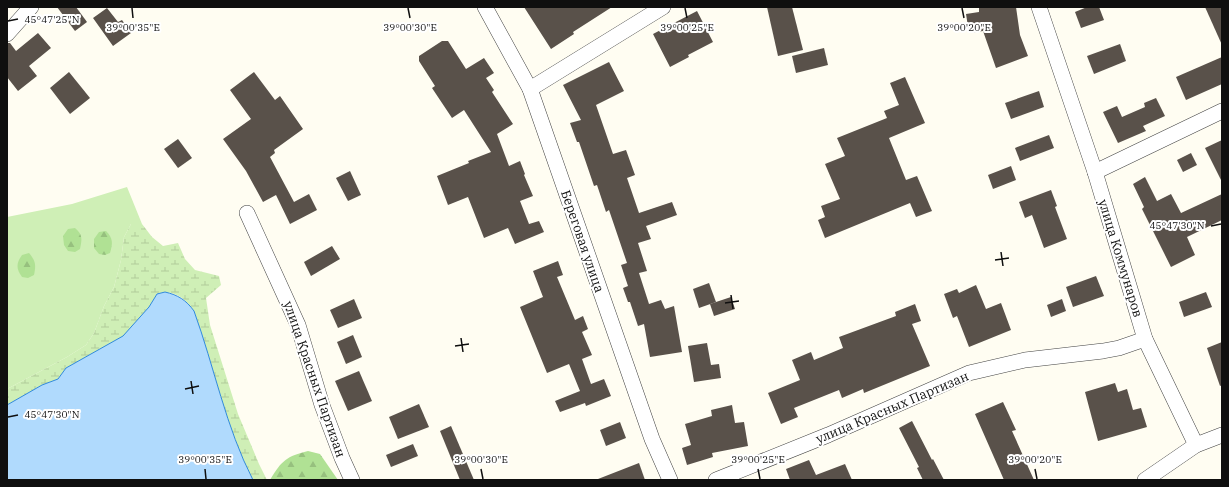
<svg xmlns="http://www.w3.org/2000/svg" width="1229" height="487" viewBox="0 0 1229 487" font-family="'IBM Plex Serif',serif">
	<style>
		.grass { fill: #cfefb6 }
		.forest { fill: url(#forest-firs) }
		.wetland { fill: url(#wetland-marsh) }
		.water { fill: #b0dafd; stroke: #2f89dc }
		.building { fill: #59514a }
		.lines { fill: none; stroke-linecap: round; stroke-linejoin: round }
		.street-casing { stroke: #424242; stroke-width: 16 }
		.street { stroke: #fff; stroke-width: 15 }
		.ticks { fill: none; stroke: #0f0f0f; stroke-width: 1.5 }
		.labels { text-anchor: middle; stroke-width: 4; stroke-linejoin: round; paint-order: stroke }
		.street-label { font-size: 13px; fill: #0f0f0f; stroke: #fff }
		.ticks-label { font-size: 10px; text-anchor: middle; fill: #0f0f0f; stroke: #fff; stroke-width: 4; stroke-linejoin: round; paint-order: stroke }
	</style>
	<defs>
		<pattern id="forest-firs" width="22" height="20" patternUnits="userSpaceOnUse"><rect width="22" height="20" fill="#b0e194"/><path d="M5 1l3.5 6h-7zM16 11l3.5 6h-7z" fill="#96c07e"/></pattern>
		<pattern id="wetland-marsh" width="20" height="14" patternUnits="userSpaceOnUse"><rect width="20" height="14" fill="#cfefb6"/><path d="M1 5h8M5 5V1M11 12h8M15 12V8" fill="none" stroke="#b1cc9b"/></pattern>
	</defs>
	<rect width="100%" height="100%" fill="#fffdf2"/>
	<!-- grass -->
	<path class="grass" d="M 127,187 L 142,224 L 131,224 L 124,237 L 121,260 L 114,287 L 104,306 L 94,333 L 86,345 L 67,357 L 7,389 L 7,217 L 72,204 Z"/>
	<!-- forest -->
	<g class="forest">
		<path d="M 75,228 C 83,235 82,239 80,249 L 75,252 L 68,251 L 64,245 L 63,236 L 68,229 Z"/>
		<path d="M 106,231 C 113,238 113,243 110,253 L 105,255 L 99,254 L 94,248 L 94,239 L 99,232 Z"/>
		<path d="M 29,253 C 36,261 36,266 34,275 L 28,278 L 22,277 C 16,269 16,263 22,255 Z"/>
		<path d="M 308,451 L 320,454 L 338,480 L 270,480 C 281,461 287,456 308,451 Z"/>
	</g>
	<!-- wetland -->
	<path class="wetland" d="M 131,224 L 142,224 L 152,237 L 163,246 L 178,243 L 185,259 L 195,270 L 219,276 L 221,285 L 206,298 L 210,325 L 238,414 L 259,464 L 267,480 L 253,480 C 226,428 214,366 194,311 C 185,298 173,289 157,294 L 149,307 L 124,336 L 66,368 L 58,379 L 42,385 L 7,405 L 7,389 L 67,357 L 86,345 L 94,333 L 104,306 L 114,287 L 121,260 L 124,237 Z"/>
	<!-- water -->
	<path class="water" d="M 165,292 C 178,295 186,300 194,311 C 214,366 226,428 253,480 L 7,480 L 7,405 L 42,385 L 58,379 L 66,368 L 123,336 L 149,307 L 157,294 Z"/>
	<!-- building -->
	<g class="building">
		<path d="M 57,7 L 76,7 L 87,22 L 75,31 Z"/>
		<path d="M 524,7 L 612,7 L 573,32 L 574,34 L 551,49 Z"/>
		<path d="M 767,7 L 792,7 L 803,50 L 778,56 Z"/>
		<path d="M 979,7 L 1016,7 L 1020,35 L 1028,56 L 996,68 L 983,31 L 969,33 L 966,14 L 979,12 Z"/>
		<path d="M 1087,7 L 1099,7 L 1104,20 L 1081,28 L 1075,12 Z"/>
		<path d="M 1205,7 L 1222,7 L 1222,45 Z"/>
		<path d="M 107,8 L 118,22 L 122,20 L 131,33 L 113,46 L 93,18 Z"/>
		<path d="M 697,11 L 713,42 L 688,55 L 689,57 L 670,67 L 653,34 Z"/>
		<path d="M 38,33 L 51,48 L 29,66 L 37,76 L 18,91 L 7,77 L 7,43 L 10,43 L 16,51 Z"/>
		<path d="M 442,41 L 448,41 L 466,69 L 484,58 L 494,73 L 486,78 L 494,90 L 492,92 L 513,124 L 497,134 L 509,166 L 520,161 L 525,174 L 524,175 L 533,196 L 520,201 L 529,224 L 539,221 L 544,232 L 515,244 L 508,228 L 484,238 L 468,197 L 448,205 L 437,176 L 469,163 L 468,161 L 491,152 L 464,110 L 452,118 L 432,88 L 435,86 L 419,61 L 419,56 Z"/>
		<path d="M 1120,44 L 1126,61 L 1094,74 L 1087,56 Z"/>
		<path d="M 824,48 L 828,65 L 796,73 L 792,56 Z"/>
		<path d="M 1222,57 L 1222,84 L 1186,100 L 1176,77 Z"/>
		<path d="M 609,62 L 624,91 L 596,105 L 613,154 L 626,150 L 635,175 L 627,178 L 639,213 L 672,202 L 677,215 L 646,226 L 651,239 L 638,243 L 647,271 L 639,273 L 649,304 L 661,300 L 665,309 L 674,306 L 682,352 L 650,357 L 644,324 L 638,326 L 630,302 L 628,302 L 623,288 L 628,286 L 621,265 L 627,263 L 609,210 L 606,212 L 597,185 L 594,186 L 579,142 L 577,142 L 570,123 L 581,120 L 563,85 Z"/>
		<path d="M 69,72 L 90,98 L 70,114 L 50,88 Z"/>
		<path d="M 254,72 L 275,100 L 280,96 L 303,129 L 274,150 L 275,153 L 270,157 L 294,202 L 309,194 L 317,210 L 290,224 L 276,195 L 263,202 L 246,171 L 223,139 L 251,119 L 230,90 Z"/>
		<path d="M 905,77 L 925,123 L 889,138 L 906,180 L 917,176 L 932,211 L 916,217 L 910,203 L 825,238 L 818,220 L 825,217 L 821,206 L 840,199 L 825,164 L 845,156 L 837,138 L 887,118 L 884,111 L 899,105 L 890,83 Z"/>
		<path d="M 1039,91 L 1044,107 L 1011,119 L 1005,103 Z"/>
		<path d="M 1156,98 L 1165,116 L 1143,126 L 1146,131 L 1118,143 L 1103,112 L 1117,106 L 1122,117 L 1145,107 L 1144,103 Z"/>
		<path d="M 1049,135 L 1054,148 L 1020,161 L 1015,148 Z"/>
		<path d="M 178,139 L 192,158 L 178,168 L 164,149 Z"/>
		<path d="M 1222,140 L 1222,182 L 1205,148 Z"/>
		<path d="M 1191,153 L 1197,165 L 1183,172 L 1177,160 Z"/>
		<path d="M 1011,166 L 1016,180 L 993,189 L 988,175 Z"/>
		<path d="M 350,171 L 361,195 L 348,201 L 336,178 Z"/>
		<path d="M 1145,177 L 1157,201 L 1171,194 L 1181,213 L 1222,194 L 1222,220 L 1187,237 L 1195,255 L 1171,267 L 1142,209 L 1144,207 L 1133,184 Z"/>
		<path d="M 1051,190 L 1057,206 L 1055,207 L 1067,239 L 1044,248 L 1032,215 L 1025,218 L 1019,202 Z"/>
		<path d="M 332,246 L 340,259 L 311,276 L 304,262 Z"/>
		<path d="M 558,261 L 563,275 L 557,277 L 575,320 L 583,316 L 588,329 L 582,332 L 592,355 L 582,359 L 591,384 L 604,379 L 611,396 L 586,406 L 585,403 L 560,412 L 555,401 L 580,391 L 569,364 L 547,373 L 520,307 L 543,297 L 533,271 Z"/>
		<path d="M 1096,276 L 1104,296 L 1073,307 L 1066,287 Z"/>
		<path d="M 709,283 L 716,302 L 699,308 L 693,289 Z"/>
		<path d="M 976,285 L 986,309 L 1001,303 L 1011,330 L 969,347 L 957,316 L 953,318 L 944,294 L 957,289 L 959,293 Z"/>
		<path d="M 1206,292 L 1212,307 L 1184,317 L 1179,302 Z"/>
		<path d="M 731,297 L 735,309 L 714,316 L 710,304 Z"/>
		<path d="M 354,299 L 362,318 L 338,328 L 330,310 Z"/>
		<path d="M 1062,299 L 1066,311 L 1051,317 L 1047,305 Z"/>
		<path d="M 915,304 L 921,321 L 912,324 L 930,366 L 864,393 L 863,389 L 842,398 L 839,390 L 794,408 L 798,417 L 781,424 L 768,393 L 800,380 L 792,360 L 811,352 L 814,360 L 843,348 L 839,337 L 896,316 L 895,312 Z"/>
		<path d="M 353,335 L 362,357 L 346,364 L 337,342 Z"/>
		<path d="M 1222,342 L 1222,385 L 1220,386 L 1207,348 Z"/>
		<path d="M 707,343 L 711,365 L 719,364 L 721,378 L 694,382 L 688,346 Z"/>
		<path d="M 359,371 L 372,401 L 348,411 L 335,381 Z"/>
		<path d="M 1115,383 L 1118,392 L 1127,389 L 1133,410 L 1141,408 L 1147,427 L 1098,441 L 1085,392 Z"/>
		<path d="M 1003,402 L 1016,430 L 1012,431 L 1034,480 L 1004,480 L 975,414 Z"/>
		<path d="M 419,404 L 429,427 L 398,439 L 389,417 Z"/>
		<path d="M 732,405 L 735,423 L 744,422 L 748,446 L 712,453 L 713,457 L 687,465 L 682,448 L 691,445 L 685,424 L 712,416 L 711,410 Z"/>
		<path d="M 912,421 L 932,460 L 933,459 L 944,480 L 923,480 L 917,468 L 919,467 L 899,428 Z"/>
		<path d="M 620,422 L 626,438 L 606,446 L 600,430 Z"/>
		<path d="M 451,426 L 474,480 L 460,480 L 440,431 Z"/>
		<path d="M 413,444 L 418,456 L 391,467 L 386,455 Z"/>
		<path d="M 809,460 L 816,475 L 845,464 L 852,480 L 790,480 L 786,469 Z"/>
		<path d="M 639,463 L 645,480 L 599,480 L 598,479 Z"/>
	</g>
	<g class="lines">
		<defs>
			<g id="street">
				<path d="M 485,7 L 530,89 L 652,439 L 670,480"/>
				<path d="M 1039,7 L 1095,172 L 1145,339 L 1196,445"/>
				<path d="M 7,34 L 31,7"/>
				<path d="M 530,89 L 663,7"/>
				<path d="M 1095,172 L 1222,111"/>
				<path d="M 247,213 L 298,325 L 322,405 L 342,458 L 352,480"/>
				<path d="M 716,480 L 828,435 L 969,373 L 1025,360 L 1103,351 L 1119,348 L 1145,339"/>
				<path d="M 1145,480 L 1196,445 L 1222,435"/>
			</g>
		</defs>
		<!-- street casing -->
		<use href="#street" class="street-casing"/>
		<!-- street -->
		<use href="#street" class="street"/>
	</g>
	<!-- ticks -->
	<path class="ticks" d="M 132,8 L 133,18M 408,8 L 410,18M 685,8 L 687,18M 962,8 L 964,18M 8,21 L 18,19M 1211,226 L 1221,224M 1001,252 L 1003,266M 995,260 L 1009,258M 731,295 L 733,309M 725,303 L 739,301M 461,338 L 463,352M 455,346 L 469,344M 191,381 L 193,394M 185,389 L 199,386M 8,417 L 18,415M 205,469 L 206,479M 481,469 L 483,479M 758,469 L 760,479M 1035,469 L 1037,479"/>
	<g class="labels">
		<!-- street labels -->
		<g class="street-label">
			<text transform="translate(583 241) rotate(71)" y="5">Береговая улица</text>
			<text transform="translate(1121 258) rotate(73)" y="5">улица Коммунаров</text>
			<text transform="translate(315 379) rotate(71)" y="5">улица Красных Партизан</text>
			<text transform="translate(892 407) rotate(-23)" y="5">улица Красных Партизан</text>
		</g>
	</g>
	<g class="ticks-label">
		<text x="52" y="23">45°47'25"N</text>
		<text x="133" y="31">39°00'35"E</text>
		<text x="410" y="31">39°00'30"E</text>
		<text x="687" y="31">39°00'25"E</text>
		<text x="964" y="31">39°00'20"E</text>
		<text x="1177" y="229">45°47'30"N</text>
		<text x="52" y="418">45°47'30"N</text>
		<text x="205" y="463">39°00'35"E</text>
		<text x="481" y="463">39°00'30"E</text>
		<text x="758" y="463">39°00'25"E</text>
		<text x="1035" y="463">39°00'20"E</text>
	</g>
	<!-- border -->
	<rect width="1229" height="487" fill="none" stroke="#0f0f0f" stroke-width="16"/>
</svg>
